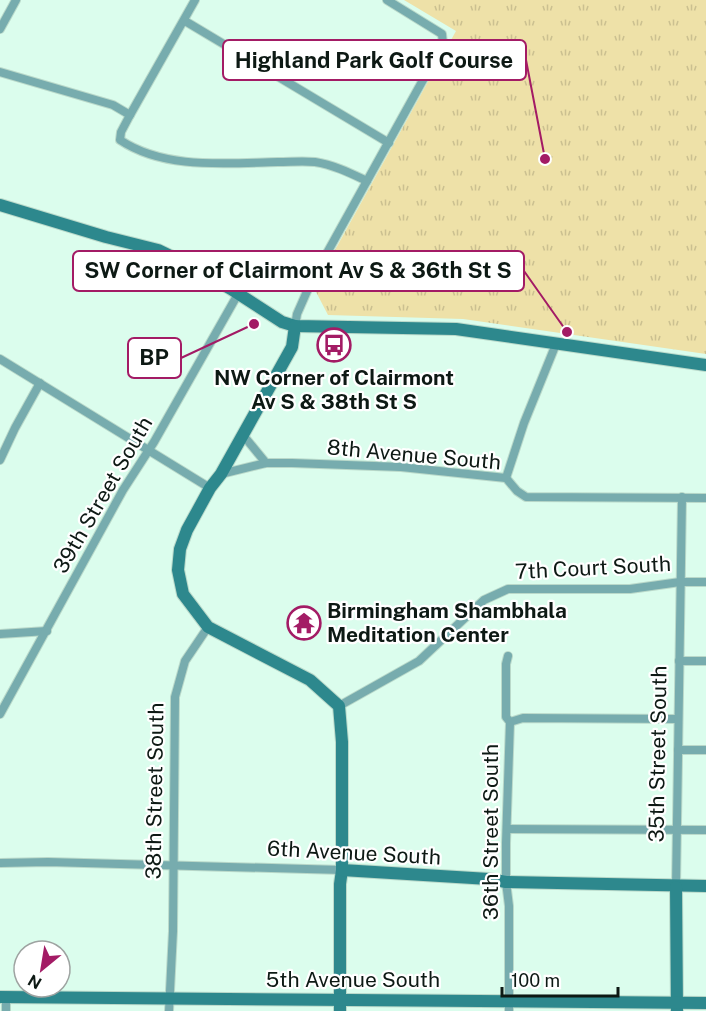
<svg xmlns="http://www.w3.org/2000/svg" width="706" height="1011" viewBox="0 0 706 1011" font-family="'Public Sans',sans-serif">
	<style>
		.grass { fill: url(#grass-tufts) }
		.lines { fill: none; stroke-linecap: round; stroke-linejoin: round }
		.street-casing { stroke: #bad9ca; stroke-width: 10 }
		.secondary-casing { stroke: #bad9ca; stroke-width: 14 }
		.street { stroke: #77acae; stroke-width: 8 }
		.secondary { stroke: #2d888d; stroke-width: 12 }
		.labels { text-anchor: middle; stroke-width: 4.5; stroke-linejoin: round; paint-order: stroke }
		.poi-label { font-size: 21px; font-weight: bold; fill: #0d1914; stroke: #fff }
		.street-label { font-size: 21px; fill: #0d1914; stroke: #fff }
		.leader { fill: none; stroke: #a31b65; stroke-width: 2 }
		.callout-dot { fill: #a31b65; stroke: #fff; stroke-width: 2 }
		.callout { fill: #fff; stroke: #a31b65; stroke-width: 2 }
		.callout-label { font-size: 22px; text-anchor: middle; font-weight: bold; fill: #0d1914 }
	</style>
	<defs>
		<pattern id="grass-tufts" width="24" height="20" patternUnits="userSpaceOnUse" patternTransform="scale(1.5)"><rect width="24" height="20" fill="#eee1a8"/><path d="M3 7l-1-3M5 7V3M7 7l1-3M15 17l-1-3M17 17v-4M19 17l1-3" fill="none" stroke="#cbc090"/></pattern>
	</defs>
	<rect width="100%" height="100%" fill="#dbfded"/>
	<!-- grass -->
	<path class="grass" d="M 404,0 L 706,0 L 706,354 L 463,319 L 328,315 L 314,288 L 456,31 Z"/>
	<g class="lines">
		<defs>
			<g id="street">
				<path d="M 195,0 L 130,115 L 121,132 L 120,140 C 165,170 226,163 278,162 C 290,162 303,161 315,162 C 334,165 350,173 367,181"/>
				<path d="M 185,21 L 389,143"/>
				<path d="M 0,29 L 16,0"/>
				<path d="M 0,72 L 113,105 L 130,115"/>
				<path d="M 295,326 L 297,314 L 312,280 L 443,44 L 442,34 L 387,0"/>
				<path d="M 0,359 L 210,488"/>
				<path d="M 243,435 L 266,463"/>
				<path d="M 0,460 L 15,428 L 40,383"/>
				<path d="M 221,474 L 266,463 L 292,463 L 401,467 L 506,478 L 517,491 L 526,497 L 706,498"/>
				<path d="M 506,478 L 524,423 L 556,344"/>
				<path d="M 0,634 L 47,631"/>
				<path d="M 508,656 L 506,664 L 506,717 L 510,722 L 506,843 L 506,882 L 509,906 L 509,1011"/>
				<path d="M 679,661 L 706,661"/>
				<path d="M 339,706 L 419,661 L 484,600 L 508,589 L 630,589 L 680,582 L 706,582"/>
				<path d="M 0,714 L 123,490 L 154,442 L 238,294"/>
				<path d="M 510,722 L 523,718 L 678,719"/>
				<path d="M 678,750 L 706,750"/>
				<path d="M 507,829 L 706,830"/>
				<path d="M 0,863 L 48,862 L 342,870"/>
				<path d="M 676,887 L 682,497"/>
				<path d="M 6,1011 L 6,998"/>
				<path d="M 169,1011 L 173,931 L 175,697 L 185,661 L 208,627"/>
			</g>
			<g id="secondary">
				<path d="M 0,205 L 106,237 L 158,250 L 187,264 L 231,289 L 282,322 L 295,326 L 456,329 L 706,365"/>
				<path d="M 295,326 L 292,347 L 221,474 L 210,488 L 187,530 L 180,549 L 178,570 L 183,594 L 208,627 L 310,680 L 339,706 L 342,742 L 342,870 L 340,884 L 340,1011"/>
				<path d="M 342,870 L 489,879 L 506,882 L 706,886"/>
				<path d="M 676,887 L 677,1011"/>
				<path d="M 0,997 L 706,1003"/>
			</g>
		</defs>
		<!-- street casing -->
		<use href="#street" class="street-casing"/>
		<!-- secondary casing -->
		<use href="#secondary" class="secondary-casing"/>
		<!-- street -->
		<use href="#street" class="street"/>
		<!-- secondary -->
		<use href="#secondary" class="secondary"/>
	</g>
	<!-- icons -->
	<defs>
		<symbol id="bus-ring" viewBox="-11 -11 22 22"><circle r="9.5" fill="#fff" stroke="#a31b65" stroke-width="1.5"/><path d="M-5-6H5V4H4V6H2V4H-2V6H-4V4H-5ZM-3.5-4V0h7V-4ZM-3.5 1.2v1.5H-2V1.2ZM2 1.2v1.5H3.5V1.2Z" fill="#a31b65"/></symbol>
		<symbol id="temple-ring" viewBox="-11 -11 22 22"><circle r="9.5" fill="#fff" stroke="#a31b65" stroke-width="1.5"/><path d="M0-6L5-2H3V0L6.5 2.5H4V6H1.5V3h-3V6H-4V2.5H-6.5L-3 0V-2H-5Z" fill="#a31b65"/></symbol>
	</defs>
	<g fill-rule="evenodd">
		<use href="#bus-ring" x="315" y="326" width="38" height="38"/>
		<use href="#temple-ring" x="285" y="604" width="38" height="38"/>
	</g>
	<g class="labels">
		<!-- poi labels -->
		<g class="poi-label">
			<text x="334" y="385">NW Corner of Clairmont<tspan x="334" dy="24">Av S &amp; 38th St S</tspan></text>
			<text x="327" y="618" text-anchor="start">Birmingham Shambhala<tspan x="327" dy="24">Meditation Center</tspan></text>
		</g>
		<!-- street labels -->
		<g class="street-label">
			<text transform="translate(414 455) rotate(5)" y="7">8th Avenue South</text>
			<text transform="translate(103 495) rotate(-60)" y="7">39th Street South</text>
			<text transform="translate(593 568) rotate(-3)" y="7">7th Court South</text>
			<text transform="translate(658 754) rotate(-89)" y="7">35th Street South</text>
			<text transform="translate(155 791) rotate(-89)" y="7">38th Street South</text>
			<text transform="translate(491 832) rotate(-90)" y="7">36th Street South</text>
			<text transform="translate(354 853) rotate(3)" y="7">6th Avenue South</text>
			<text x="353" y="987">5th Avenue South</text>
		</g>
	</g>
	<!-- callouts -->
	<path class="leader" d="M545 159L526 60M567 332L524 271M254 324L181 358"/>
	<g class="callout-dot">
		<circle cx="545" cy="159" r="6"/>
		<circle cx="567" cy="332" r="6"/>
		<circle cx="254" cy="324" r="6"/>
	</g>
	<g class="callout">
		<rect x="223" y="40" width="303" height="40" rx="6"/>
		<rect x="73" y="251" width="451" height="40" rx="6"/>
		<rect x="128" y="338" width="53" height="40" rx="6"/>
	</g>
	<g class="callout-label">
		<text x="374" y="68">Highland Park Golf Course</text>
		<text x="298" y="278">SW Corner of Clairmont Av S &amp; 36th St S</text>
		<text x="154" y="365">BP</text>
	</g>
	<!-- north arrow -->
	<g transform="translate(42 969) rotate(210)"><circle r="28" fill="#ffffff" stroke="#9ea3a1" stroke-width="1.5"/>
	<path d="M0-4.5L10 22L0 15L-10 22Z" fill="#a31b65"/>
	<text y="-9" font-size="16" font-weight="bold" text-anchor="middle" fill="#0d1914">N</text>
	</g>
	<!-- scale -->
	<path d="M502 987v9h116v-9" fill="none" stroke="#0d1914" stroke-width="3"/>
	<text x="511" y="987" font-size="18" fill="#0d1914" stroke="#ffffff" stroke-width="4.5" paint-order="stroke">100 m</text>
</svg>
